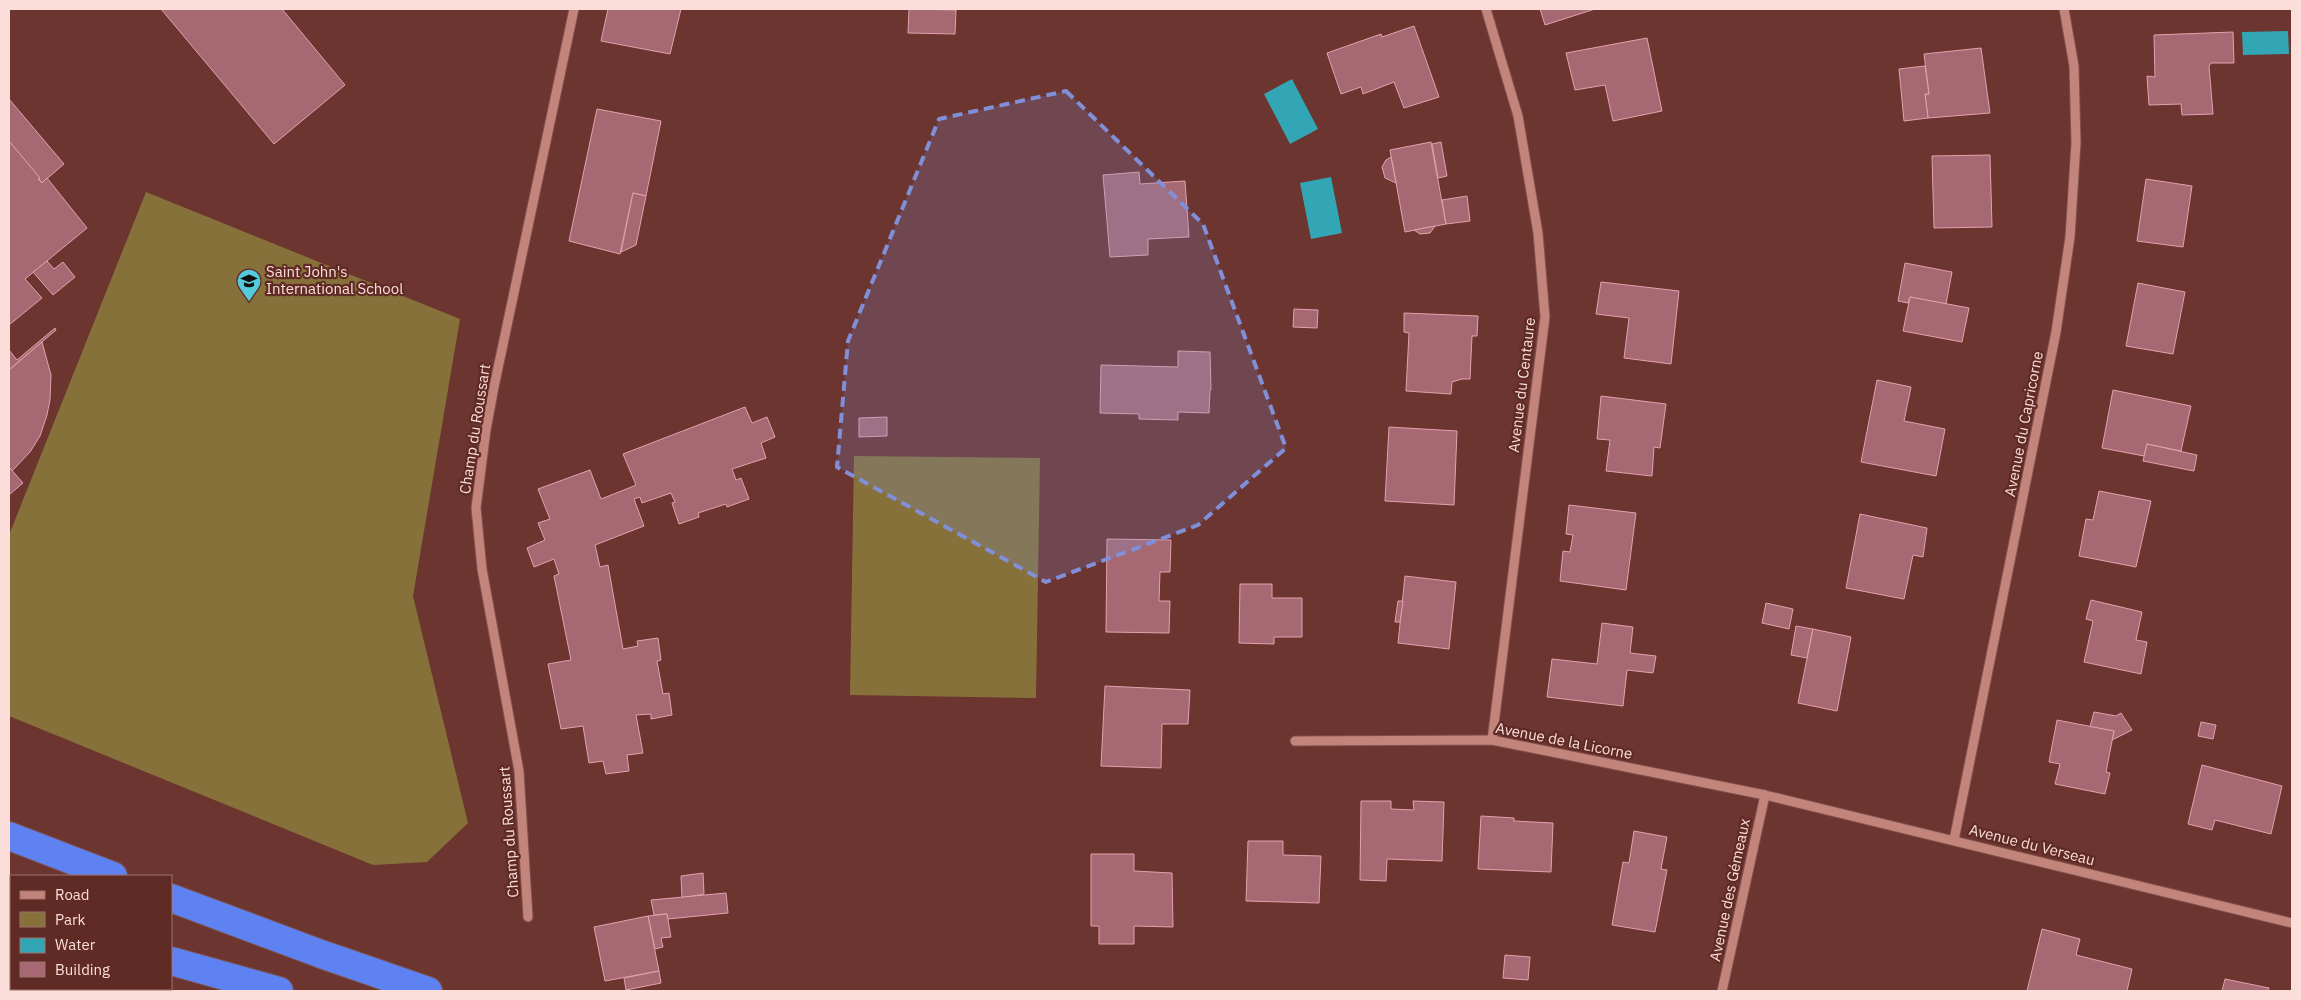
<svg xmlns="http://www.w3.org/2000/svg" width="2301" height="1000" viewBox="0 0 2301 1000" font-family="'IBM Plex Sans',sans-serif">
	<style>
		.green { fill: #86713b }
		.water { fill: #33a6b5 }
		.building { fill: #a66974; stroke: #e4a1ad }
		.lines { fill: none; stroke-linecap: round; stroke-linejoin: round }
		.minor-casing { stroke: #7e514d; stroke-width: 11 }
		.highway-casing { stroke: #7e514d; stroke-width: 30 }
		.minor { stroke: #c3847c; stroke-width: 9 }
		.highway { stroke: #5e82f1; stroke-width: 28 }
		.marked { fill: #818fd9; fill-opacity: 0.2; stroke: #818fd9; stroke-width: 4; stroke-dasharray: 10 6; stroke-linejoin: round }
		.labels { text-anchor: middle; stroke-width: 4.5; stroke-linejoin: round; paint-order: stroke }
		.poi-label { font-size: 15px; fill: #fbdeda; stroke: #602a25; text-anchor: start }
		.street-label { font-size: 15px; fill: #fbdeda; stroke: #602a25 }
	</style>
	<rect width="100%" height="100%" fill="#6c352f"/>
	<!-- green -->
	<g class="green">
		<path d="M 146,192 L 460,319 L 413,596 L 468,823 L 427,862 L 373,865 L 9,716 L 9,535 Z"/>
		<path d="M 854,456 L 1040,458 L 1036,698 L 850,695 Z"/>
	</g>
	<!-- water -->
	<g class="water">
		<path d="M 2288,31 L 2289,54 L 2243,55 L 2242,32 Z"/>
		<path d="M 1292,79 L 1318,129 L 1290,144 L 1264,94 Z"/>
		<path d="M 1331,177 L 1342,233 L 1311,239 L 1300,183 Z"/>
	</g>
	<!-- building -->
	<g class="building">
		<path d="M 161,9 L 282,9 L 345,85 L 274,144 Z"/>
		<path d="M 608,9 L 681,9 L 670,54 L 601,41 Z"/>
		<path d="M 909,9 L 956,10 L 955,34 L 908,33 Z"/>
		<path d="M 1540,9 L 1595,9 L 1545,25 Z"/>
		<path d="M 1414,26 L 1439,97 L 1404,108 L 1394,82 L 1363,94 L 1361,87 L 1341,94 L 1327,53 L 1381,34 L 1382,37 Z"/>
		<path d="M 2233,32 L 2234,63 L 2211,63 L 2209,66 L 2213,114 L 2182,115 L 2181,104 L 2149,105 L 2147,76 L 2155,77 L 2154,35 Z"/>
		<path d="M 1647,38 L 1662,111 L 1613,121 L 1605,85 L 1575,90 L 1566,53 Z"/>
		<path d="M 1981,48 L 1990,113 L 1928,118 L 1925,94 L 1929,94 L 1924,54 Z"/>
		<path d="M 1925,66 L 1929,94 L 1925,94 L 1928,118 L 1904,121 L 1899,69 Z"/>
		<path d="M 9,99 L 64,164 L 42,183 L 9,141 Z"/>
		<path d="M 597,109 L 661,121 L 646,196 L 633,193 L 620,254 L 569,241 Z"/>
		<path d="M 9,141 L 40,178 L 38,179 L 42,183 L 47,178 L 87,228 L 25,279 L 42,298 L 9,325 Z"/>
		<path d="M 1431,142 L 1446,224 L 1405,232 L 1390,150 Z"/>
		<path d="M 1441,142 L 1447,176 L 1438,178 L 1432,144 Z"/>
		<path d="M 1990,155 L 1992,227 L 1934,228 L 1932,156 Z"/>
		<path d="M 1391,157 L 1396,183 L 1385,178 L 1382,167 L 1386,160 Z"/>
		<path d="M 1139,172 L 1140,184 L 1185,181 L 1189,237 L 1148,239 L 1148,255 L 1110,257 L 1103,175 Z"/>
		<path d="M 2146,179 L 2192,186 L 2183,247 L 2137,241 Z"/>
		<path d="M 633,193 L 646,196 L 636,245 L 621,252 Z"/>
		<path d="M 1467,196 L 1470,221 L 1446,224 L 1442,200 Z"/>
		<path d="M 1435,226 L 1430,233 L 1420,234 L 1414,230 Z"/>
		<path d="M 47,261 L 54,269 L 63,262 L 75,277 L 53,295 L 33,272 Z"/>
		<path d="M 1905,263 L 1952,272 L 1946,304 L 1910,297 L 1908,303 L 1898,301 Z"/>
		<path d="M 1601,282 L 1679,291 L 1671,364 L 1624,358 L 1629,318 L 1596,314 Z"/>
		<path d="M 2138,283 L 2185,292 L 2173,354 L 2126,346 Z"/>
		<path d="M 1910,297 L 1969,308 L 1962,342 L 1903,331 Z"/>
		<path d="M 1294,309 L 1318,310 L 1317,328 L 1293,327 Z"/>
		<path d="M 1404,313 L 1478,316 L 1477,336 L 1472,336 L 1470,379 L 1462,379 L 1452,382 L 1451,394 L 1406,391 L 1409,333 L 1404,332 Z"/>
		<path d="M 55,328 L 56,330 L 9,370 L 9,350 L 17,360 Z"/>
		<path d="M 42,342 L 51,375 L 50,400 L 47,415 L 40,436 L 30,452 L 12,471 L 9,467 L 9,370 Z"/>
		<path d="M 1178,351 L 1210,352 L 1211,390 L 1210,390 L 1209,413 L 1178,412 L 1178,420 L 1139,419 L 1139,414 L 1100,413 L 1101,365 L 1178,367 Z"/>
		<path d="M 1877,380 L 1911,387 L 1904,421 L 1945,429 L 1936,476 L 1861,462 Z"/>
		<path d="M 2113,390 L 2191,406 L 2181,451 L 2147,444 L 2144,456 L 2102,448 Z"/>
		<path d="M 1601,396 L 1666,404 L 1660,448 L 1654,447 L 1652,476 L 1606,471 L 1610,440 L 1597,439 Z"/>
		<path d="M 745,407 L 752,423 L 767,417 L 775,437 L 761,443 L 766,458 L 732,469 L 736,480 L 741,478 L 749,499 L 727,507 L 726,504 L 698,513 L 699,517 L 679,524 L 672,503 L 675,502 L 671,493 L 642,503 L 640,497 L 634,499 L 644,526 L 595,545 L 600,567 L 608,565 L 623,649 L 638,646 L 637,641 L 658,638 L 661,660 L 657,661 L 663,694 L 669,693 L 672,715 L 651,719 L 651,714 L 636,715 L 643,753 L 627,755 L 629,771 L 606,774 L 603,761 L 589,763 L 583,726 L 561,729 L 548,664 L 571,660 L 554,576 L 559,574 L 554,559 L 534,567 L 527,548 L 545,540 L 538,523 L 550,519 L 538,489 L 590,470 L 601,499 L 629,488 L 636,485 L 623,454 Z"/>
		<path d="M 887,417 L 887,436 L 859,437 L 859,418 Z"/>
		<path d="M 1389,427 L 1457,431 L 1454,505 L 1385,501 Z"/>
		<path d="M 2147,444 L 2197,455 L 2194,471 L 2143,461 Z"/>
		<path d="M 9,467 L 23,483 L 9,495 Z"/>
		<path d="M 2099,491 L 2151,501 L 2136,567 L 2079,556 L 2086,519 L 2093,520 Z"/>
		<path d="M 1569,505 L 1636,513 L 1626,590 L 1560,581 L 1563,551 L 1570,552 L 1573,535 L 1566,534 Z"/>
		<path d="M 1860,514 L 1927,528 L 1923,557 L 1913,555 L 1904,599 L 1846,588 Z"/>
		<path d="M 1107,539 L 1171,540 L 1170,572 L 1160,572 L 1159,601 L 1170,601 L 1169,633 L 1106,632 Z"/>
		<path d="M 1405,576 L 1456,582 L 1449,649 L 1398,643 Z"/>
		<path d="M 1240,584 L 1272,584 L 1272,598 L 1302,598 L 1302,637 L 1274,637 L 1274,644 L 1239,643 Z"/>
		<path d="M 2091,600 L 2142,612 L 2136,640 L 2147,642 L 2141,674 L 2084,662 L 2093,621 L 2086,619 Z"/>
		<path d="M 1398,601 L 1403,601 L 1400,622 L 1395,622 Z"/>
		<path d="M 1766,603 L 1793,609 L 1789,629 L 1762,623 Z"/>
		<path d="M 1602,623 L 1633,627 L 1630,653 L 1656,656 L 1653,673 L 1627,670 L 1623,706 L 1547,697 L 1552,659 L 1597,664 Z"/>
		<path d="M 1796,626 L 1813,629 L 1807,658 L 1791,655 Z"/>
		<path d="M 1813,629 L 1851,637 L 1837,711 L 1798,703 Z"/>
		<path d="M 1105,686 L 1190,690 L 1188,724 L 1162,724 L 1161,768 L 1101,766 Z"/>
		<path d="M 2094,712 L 2116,716 L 2121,713 L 2132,730 L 2112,740 L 2114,731 L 2090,727 Z"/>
		<path d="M 2057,720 L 2114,731 L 2106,772 L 2110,773 L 2105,794 L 2055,784 L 2060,764 L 2049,762 Z"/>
		<path d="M 2201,722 L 2216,725 L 2213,739 L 2198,736 Z"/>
		<path d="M 2202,765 L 2282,786 L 2271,834 L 2215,820 L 2212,830 L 2188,824 Z"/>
		<path d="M 1361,801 L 1391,801 L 1391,809 L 1414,810 L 1413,801 L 1444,802 L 1442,861 L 1387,859 L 1386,881 L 1360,880 Z"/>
		<path d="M 1481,816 L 1514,818 L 1514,821 L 1553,823 L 1551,872 L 1478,869 Z"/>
		<path d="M 1634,831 L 1667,837 L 1661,869 L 1667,870 L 1655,932 L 1612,925 L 1623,862 L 1629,863 Z"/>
		<path d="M 1248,841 L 1283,841 L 1283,855 L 1321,856 L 1319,903 L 1246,901 Z"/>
		<path d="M 1091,854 L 1134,854 L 1134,871 L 1172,873 L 1173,927 L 1134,926 L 1134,944 L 1099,944 L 1099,926 L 1091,926 Z"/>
		<path d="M 703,873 L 704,894 L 682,898 L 681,876 Z"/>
		<path d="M 726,893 L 728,913 L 668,919 L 667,914 L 654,915 L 651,900 Z"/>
		<path d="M 667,914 L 671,937 L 661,938 L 663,947 L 655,949 L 648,916 Z"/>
		<path d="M 648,916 L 659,971 L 605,981 L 594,927 Z"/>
		<path d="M 2042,929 L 2080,939 L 2076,955 L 2132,969 L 2127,991 L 2027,991 Z"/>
		<path d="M 1505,955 L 1530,957 L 1528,980 L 1503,978 Z"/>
		<path d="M 659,971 L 661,983 L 626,990 L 624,978 Z"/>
		<path d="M 2225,979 L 2269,988 L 2268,991 L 2222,991 Z"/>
	</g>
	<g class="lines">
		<defs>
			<g id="minor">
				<path d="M 1486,9 L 1518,116 L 1538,233 L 1545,317 L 1492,740"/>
				<path d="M 1295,741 L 1492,740 L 1765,795 L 2292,923"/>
				<path d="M 1954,840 L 2056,332 L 2070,237 L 2076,143 L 2074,66 L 2064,9"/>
				<path d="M 528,917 L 519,771 L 482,569 L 476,508 L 486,430 L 494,387 L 574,9"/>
				<path d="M 1722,991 L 1765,795"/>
			</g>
			<g id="highway">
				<path d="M 9,836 L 113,876"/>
				<path d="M 171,898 L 321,954 L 428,991"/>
				<path d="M 9,914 L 11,915"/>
				<path d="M 171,961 L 279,991"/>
			</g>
		</defs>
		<!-- minor casing -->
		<use href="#minor" class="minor-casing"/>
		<!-- highway casing -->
		<use href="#highway" class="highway-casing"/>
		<!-- minor -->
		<use href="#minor" class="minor"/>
		<!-- highway -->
		<use href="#highway" class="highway"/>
	</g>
	<!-- marked area -->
	<path class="marked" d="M 1066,91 L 1203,224 L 1286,448 L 1198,525 L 1046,582 L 837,467 L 848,341 L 939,119 Z"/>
	<!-- icons -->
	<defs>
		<symbol id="school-pin" viewBox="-11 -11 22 30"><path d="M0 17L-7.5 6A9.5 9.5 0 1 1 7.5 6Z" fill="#53cbdb" stroke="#602a25"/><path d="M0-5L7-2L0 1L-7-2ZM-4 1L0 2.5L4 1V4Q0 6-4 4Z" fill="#111"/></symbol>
	</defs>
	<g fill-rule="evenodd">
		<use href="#school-pin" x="235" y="267" width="28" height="38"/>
	</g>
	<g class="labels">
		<!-- poi labels -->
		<g class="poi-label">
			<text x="266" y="277">Saint John's<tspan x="266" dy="17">International School</tspan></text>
		</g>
		<!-- street labels -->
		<g class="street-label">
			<text transform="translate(1522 385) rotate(-83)" y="5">Avenue du Centaure</text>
			<text transform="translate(2024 424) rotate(-79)" y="5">Avenue du Capricorne</text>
			<text transform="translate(475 429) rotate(-81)" y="5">Champ du Roussart</text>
			<text transform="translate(1564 741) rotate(11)" y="5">Avenue de la Licorne</text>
			<text transform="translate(509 832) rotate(-94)" y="5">Champ du Roussart</text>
			<text transform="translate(2032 845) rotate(14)" y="5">Avenue du Verseau</text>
			<text transform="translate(1730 890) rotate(-78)" y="5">Avenue des Gémeaux</text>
		</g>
	</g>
	<!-- border -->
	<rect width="2301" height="1000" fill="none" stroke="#fbdeda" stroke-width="20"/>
	<!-- legend -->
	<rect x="10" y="875" width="162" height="115" fill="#602a25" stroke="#9e726d"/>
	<rect x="20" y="891" width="25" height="8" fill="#c3847c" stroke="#9e726d"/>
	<text x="55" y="900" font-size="15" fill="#fbdeda">Road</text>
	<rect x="20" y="912" width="25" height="15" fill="#86713b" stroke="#9e726d"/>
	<text x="55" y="925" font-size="15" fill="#fbdeda">Park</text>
	<rect x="20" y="938" width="25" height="15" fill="#33a6b5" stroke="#9e726d"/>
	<text x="55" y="950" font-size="15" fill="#fbdeda">Water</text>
	<rect x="20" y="962" width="25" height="15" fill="#a66974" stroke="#9e726d"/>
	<text x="55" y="975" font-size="15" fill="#fbdeda">Building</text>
</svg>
